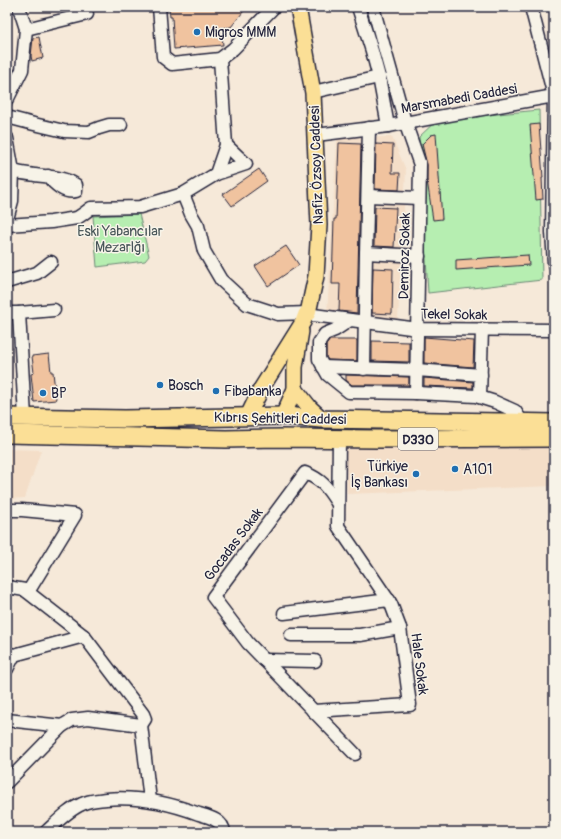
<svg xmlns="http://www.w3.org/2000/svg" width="561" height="839" viewBox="0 0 561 839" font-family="Pangolin,sans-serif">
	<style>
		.built { fill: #f4dec8 }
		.green { fill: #b6eeb1; stroke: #6c8876 }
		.building { fill: #f0c39f; stroke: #22223b }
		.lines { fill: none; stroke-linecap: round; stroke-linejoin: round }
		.minor-casing { stroke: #22223b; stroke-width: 15 }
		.major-casing { stroke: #22223b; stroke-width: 18 }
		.highway-casing { stroke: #22223b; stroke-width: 20 }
		.minor { stroke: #f7f3e8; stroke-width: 12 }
		.major { stroke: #fbdf96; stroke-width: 15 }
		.highway { stroke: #fbdf96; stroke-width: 17 }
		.poi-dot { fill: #1f6fb2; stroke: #f7f3e8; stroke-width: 1.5 }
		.labels { text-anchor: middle; stroke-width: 3; stroke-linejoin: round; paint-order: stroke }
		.shield { fill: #f7f3e8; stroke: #62616f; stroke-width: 1 }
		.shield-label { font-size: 13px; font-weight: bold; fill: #22223b }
		.poi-label { font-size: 14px; fill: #22223b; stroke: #f7f3e8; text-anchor: start }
		.street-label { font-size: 14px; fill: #22223b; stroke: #f7f3e8 }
		.park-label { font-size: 14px; fill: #475558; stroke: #f7f3e8 }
	</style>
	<rect width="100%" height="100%" fill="#f6e9d9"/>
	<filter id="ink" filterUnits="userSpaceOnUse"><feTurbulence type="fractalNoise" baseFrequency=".025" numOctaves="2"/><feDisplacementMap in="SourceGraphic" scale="8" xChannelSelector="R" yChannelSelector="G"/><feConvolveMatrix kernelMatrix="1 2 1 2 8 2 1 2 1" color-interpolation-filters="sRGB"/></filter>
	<g filter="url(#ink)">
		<!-- built -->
		<g class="built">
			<path d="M 392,137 L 406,170 L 398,320 L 327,315 L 337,138 Z"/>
			<path d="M 346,446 L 425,446 L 554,448 L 554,486 L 347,494 Z"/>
			<path d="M 7,449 L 41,450 L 25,498 L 7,499 Z"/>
		</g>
		<!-- green -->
		<g class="green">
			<path d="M 539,110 L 542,280 L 428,293 L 419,137 L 437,120 Z"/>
			<path d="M 139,214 L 149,256 L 145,261 L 97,267 L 93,216 Z"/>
		</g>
		<!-- building -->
		<g class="building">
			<path d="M 169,7 L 247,7 L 231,27 L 221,28 L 223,45 L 174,49 L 172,17 L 170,17 Z"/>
			<path d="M 39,37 L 43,58 L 32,61 L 31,56 L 33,38 Z"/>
			<path d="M 539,124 L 543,178 L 542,178 L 543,199 L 536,200 L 530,125 Z"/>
			<path d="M 436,134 L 442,219 L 433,220 L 427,180 L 427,165 L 422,144 L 431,135 Z"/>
			<path d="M 339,143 L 361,144 L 357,313 L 339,311 L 340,284 L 332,284 L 334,219 L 336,219 Z"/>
			<path d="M 376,144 L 393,145 L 392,173 L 400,173 L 399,190 L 375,189 Z"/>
			<path d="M 259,169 L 267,181 L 232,206 L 223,194 Z"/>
			<path d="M 375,207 L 396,208 L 394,247 L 374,246 Z"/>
			<path d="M 286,246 L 299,265 L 268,286 L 255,266 Z"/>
			<path d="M 528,255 L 529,265 L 456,270 L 456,260 Z"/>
			<path d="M 373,268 L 393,269 L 392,314 L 372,313 Z"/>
			<path d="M 424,337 L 474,341 L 473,367 L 424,363 Z"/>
			<path d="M 330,340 L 357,340 L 357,361 L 328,360 L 326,357 L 326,345 Z"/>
			<path d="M 372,341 L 409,342 L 409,362 L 372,361 Z"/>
			<path d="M 49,354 L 51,372 L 53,372 L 56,400 L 34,402 L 31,374 L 34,373 L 32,356 Z"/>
			<path d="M 346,375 L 409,377 L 409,385 L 352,385 L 346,380 Z"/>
			<path d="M 424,378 L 473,382 L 473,388 L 424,386 Z"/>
		</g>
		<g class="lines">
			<defs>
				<g id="minor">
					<path d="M 159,7 L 163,57 L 172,64 L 220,59 L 233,49 L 274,7"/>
					<path d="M 358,7 L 372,51 L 379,77 L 388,126"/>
					<path d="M 373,7 L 405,122 L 420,165 L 416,393"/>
					<path d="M 531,7 L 554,96 L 552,232 L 554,263"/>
					<path d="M 26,29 L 87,14"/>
					<path d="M 313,92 L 379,77"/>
					<path d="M 7,100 L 22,70 L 26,29 L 19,7"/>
					<path d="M 7,117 L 34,124 L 64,131 L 89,132 L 99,128 L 109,125 L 121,125"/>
					<path d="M 316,135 L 388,126 L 554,96"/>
					<path d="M 7,138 L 13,171 L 12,201 L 7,219"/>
					<path d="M 13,171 C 20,173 28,174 35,175 C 49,177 64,177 76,185 L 76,191 C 65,194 54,184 48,176"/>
					<path d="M 216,174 L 246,164 L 226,145"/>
					<path d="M 183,194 L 191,214 L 198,226 L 204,251 L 221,280 L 247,304 L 278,314 L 308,313"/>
					<path d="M 368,196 L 419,198"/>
					<path d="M 7,225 L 51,222 L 77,218 L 83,214 L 91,208 L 140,207 L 183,194 L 216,174 L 226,145 L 220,59"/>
					<path d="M 366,253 L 419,256"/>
					<path d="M 7,282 L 37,273 L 51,262"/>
					<path d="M 7,313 L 19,313 L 54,310"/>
					<path d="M 19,313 L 25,417"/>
					<path d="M 306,314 L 418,329 L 554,330"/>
					<path d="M 350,320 L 335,330 L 325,334 L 319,343 L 319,359 L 328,375 L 349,392 L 416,393 L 476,396 L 495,402 L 515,411 L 522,422"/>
					<path d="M 323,367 L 417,370 L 481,375"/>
					<path d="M 364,369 L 366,253 L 369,128"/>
					<path d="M 480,397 L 482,329"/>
					<path d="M 338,504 C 328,489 323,480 305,473 L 213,597 L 248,643 L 355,754"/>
					<path d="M 7,510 L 22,510 L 75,515 L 28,592"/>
					<path d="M 7,587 L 25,590 L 84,636 L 143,714 L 145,719 L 141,725"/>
					<path d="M 284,613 L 389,600"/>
					<path d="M 291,635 L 360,635 L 400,628"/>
					<path d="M 7,653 L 14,655 L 84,636"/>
					<path d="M 264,660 L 315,661"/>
					<path d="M 7,669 L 14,655"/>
					<path d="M 313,711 L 410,705 L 400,628 L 391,604 L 338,526 L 339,439"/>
					<path d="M 7,720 L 62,726 L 72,720 L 88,718 L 141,725 L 150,800"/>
					<path d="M 7,782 L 62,726"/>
					<path d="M 46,832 C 57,822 68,810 82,804 C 89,800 99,800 106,799 C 138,796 169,803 199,814 C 209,817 223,820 224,832"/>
				</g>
				<g id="major">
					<path d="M 295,389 L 310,408 L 322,419"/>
					<path d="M 248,416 L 261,389 L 303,322 L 306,314 L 308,313 L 316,276 L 319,225 L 313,93 L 298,7"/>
					<path d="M 283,416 L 295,389 L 295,367 L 301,331"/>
				</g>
				<g id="highway">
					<path d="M 7,417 L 125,419 L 283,416 L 322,419 L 554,423"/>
					<path d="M 7,434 L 226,439 L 281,438 L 377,439 L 554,438"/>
				</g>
			</defs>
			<!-- minor casing -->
			<use href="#minor" class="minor-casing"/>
			<!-- major casing -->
			<use href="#major" class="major-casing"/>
			<!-- highway casing -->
			<use href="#highway" class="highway-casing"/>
			<!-- minor -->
			<use href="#minor" class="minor"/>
			<!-- major -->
			<use href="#major" class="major"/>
			<!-- highway -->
			<use href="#highway" class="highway"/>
		</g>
	</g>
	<!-- markers -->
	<g class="poi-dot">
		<circle cx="197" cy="32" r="4"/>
		<circle cx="160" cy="385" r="4"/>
		<circle cx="216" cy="391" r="4"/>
		<circle cx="43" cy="393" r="4"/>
		<circle cx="455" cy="469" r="4"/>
		<circle cx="416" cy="474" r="4"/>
	</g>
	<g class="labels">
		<!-- shield labels -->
		<rect class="shield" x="398" y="428" width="40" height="22" rx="3"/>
		<g class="shield-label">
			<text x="418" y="444">D330</text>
		</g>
		<!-- poi labels -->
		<g class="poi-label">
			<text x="205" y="37">Migros MMM</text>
			<text x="168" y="390">Bosch</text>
			<text x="224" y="396">Fibabanka</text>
			<text x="51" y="398">BP</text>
			<text x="408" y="471" text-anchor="end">Türkiye<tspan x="408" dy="16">İş Bankası</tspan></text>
			<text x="463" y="474">A101</text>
		</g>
		<!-- street labels -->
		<g class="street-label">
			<text transform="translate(459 98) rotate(-10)" y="5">Marsmabedi Caddesi</text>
			<text transform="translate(316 165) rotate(-92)" y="5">Nafiz Özsoy Caddesi</text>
			<text transform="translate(404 256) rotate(-89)" y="5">Demiroz Sokak</text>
			<text transform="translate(454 314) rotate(1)" y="5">Tekel Sokak</text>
			<text transform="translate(280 418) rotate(1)" y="5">Kıbrıs Şehitleri Caddesi</text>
			<text transform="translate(233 544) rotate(-53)" y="5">Gocadas Sokak</text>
			<text transform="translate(420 664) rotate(83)" y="5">Hale Sokak</text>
		</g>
		<!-- park labels -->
		<g class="park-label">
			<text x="120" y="236">Eski Yabancılar<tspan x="120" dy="16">Mezarlğı</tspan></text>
		</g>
	</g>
	<!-- margin -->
	<rect width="561" height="839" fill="none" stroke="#f7f3e8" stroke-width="24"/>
	<rect x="12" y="12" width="537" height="815" fill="none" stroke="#22223b" stroke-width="1.5" filter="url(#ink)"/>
</svg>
